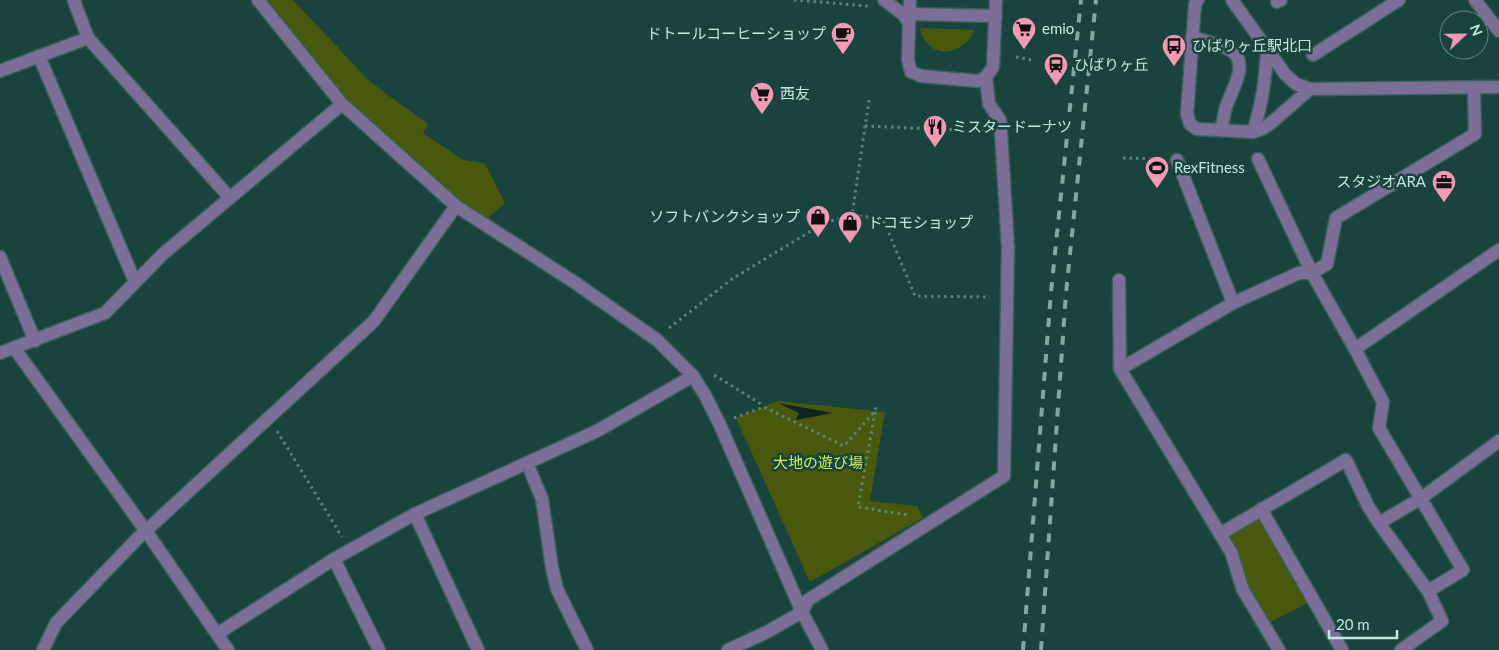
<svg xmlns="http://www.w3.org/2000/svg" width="1499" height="650" viewBox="0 0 1499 650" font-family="Lato,'Noto Sans JP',sans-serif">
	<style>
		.green { fill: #4a580e }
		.water { fill: #102521 }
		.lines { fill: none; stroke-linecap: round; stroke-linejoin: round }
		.minor-casing { stroke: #36625a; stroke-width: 15 }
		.path { stroke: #5a847d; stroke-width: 3; stroke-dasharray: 2.5 4; stroke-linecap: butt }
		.minor { stroke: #7c6e97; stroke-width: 12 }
		.rail { stroke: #80a9a1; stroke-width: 4; stroke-dasharray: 9 9; stroke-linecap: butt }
		.labels { text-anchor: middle; stroke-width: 5; stroke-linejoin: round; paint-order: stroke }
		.poi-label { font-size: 15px; fill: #c1e8df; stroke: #18443d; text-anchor: start }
		.park-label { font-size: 15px; fill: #ceed5a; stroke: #18443d }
	</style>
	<rect width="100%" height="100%" fill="#18443d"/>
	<!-- green -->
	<g class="green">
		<path d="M 258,0 L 293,0 L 369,81 L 428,124 L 423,133 L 463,160 L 485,163 L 505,203 L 482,223 L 342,104 Z"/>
		<path d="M 920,29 L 920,28 L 975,30 C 961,58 929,60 920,29 Z"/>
		<path d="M 778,401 L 885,412 L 870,501 L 917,506 L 923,518 L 810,582 L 736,418 Z"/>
		<path d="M 1260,513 L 1311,601 L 1267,624 L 1246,588 L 1223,535 Z"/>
	</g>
	<!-- water -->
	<path class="water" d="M 778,403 L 833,413 L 796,420 L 799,413 Z"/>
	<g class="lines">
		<defs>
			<g id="minor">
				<path d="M 75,0 L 74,1 L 88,38"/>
				<path d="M 258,0 L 342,104 L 456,206 L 574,282 L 657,340 L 693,376 L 705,395 L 720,425 L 802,612 L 822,650"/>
				<path d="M 884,0 L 904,15 L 909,23 L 908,60 L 911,72 L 921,76 L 978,81 L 986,77 L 993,67 L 996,0"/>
				<path d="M 1198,0 L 1195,4 L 1187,114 L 1190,124 L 1197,129 L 1253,132 L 1262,129 L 1271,123 L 1310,89"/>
				<path d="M 1232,0 L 1285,74 L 1296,84 L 1310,89 L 1499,87"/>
				<path d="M 1475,0 L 1499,31"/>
				<path d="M 1277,2 L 1281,0"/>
				<path d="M 909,14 L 995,16"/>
				<path d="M 909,23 L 910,0"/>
				<path d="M 1192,37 C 1204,41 1219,44 1230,50 C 1251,62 1231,91 1226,107 C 1224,114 1223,122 1221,130"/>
				<path d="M 1313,55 L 1399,0"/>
				<path d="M 39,56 L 135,282"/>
				<path d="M 0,71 L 88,38 L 230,198"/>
				<path d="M 1253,132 C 1262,105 1266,78 1267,50"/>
				<path d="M 1258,159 L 1312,273 L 1355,349"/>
				<path d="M 0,257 L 35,341"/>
				<path d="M 1119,280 L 1120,369 L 1231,552 L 1243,590 L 1279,650"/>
				<path d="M 1233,303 L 1299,273 L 1312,273 L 1327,264 L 1336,218 L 1475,134 L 1474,88"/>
				<path d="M 15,349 L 146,531 L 228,650"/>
				<path d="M 0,353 L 105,313 L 163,254 L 342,104"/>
				<path d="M 1120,369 L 1233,303 L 1177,160"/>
				<path d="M 527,463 L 542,499 L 552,568 L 557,589 L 587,650"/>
				<path d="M 1261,509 L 1342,650"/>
				<path d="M 415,514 L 478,650"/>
				<path d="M 1220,534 L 1346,460 L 1368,506 L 1379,523"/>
				<path d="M 334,559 L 379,650"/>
				<path d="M 1428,591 L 1379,523 L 1420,499 L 1499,441"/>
				<path d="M 217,634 L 334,559 L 415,514 L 597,431 L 693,376"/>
				<path d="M 43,650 L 56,623 L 138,538 L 374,321 L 456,206"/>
				<path d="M 728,650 L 767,632 L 802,612 L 808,600 L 1004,476 L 1008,247 L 1001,132 L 1000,120 L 989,104 L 986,77"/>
				<path d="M 1401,650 L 1442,621 L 1428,591 L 1463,570 L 1379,428 L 1383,402 L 1355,349 L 1499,250"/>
			</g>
		</defs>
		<!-- minor casing -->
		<use href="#minor" class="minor-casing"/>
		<!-- path -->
		<g class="path">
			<path d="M 794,0 L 868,6"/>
			<path d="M 1016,57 L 1031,60"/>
			<path d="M 869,100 L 852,215 L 883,219 L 915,296 L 990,297"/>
			<path d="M 865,126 L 984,131"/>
			<path d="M 1123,158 L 1161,159"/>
			<path d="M 669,328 L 732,279 L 824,223 L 852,215"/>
			<path d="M 714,376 L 716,376 L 764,406"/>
			<path d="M 875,412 L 858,507 L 908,515"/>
			<path d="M 734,418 L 764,407 L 844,446 L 875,411 L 876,407"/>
			<path d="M 277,431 L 342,537"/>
		</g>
		<!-- minor -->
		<use href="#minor" class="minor"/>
		<!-- rail -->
		<g class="rail">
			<path d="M 1023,650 L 1051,292 L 1081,0"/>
			<path d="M 1041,650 L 1066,293 L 1096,0"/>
		</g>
	</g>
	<!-- icons -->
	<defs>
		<symbol id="supermarket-pin" viewBox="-11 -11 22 30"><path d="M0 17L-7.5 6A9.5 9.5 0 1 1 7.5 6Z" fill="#f09ab4" stroke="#18443d"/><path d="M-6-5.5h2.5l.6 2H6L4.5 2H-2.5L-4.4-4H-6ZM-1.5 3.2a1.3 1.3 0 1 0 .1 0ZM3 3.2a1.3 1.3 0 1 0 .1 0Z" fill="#111"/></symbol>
		<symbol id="cafe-pin" viewBox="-11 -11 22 30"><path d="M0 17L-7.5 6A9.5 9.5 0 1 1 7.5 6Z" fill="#f09ab4" stroke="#18443d"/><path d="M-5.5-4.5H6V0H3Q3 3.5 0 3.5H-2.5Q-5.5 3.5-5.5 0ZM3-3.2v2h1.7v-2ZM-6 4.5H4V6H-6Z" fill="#111"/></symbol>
		<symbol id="bus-pin" viewBox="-11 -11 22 30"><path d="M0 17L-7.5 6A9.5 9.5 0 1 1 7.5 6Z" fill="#f09ab4" stroke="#18443d"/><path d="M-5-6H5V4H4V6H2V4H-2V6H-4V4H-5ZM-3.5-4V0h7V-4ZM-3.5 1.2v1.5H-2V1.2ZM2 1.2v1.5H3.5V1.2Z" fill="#111"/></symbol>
		<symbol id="station-pin" viewBox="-11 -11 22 30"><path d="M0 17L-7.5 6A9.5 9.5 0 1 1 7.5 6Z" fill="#f09ab4" stroke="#18443d"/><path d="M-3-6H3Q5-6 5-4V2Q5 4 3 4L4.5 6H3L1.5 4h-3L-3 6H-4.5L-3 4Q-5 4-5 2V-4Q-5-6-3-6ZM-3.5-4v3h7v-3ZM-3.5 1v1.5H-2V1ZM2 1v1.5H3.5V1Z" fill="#111"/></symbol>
		<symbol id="restaurant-pin" viewBox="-11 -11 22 30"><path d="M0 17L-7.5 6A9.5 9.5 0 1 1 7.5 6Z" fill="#f09ab4" stroke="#18443d"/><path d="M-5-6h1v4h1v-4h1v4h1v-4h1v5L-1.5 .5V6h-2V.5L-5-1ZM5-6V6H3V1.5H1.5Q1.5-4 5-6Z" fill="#111"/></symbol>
		<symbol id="stadium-pin" viewBox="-11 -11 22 30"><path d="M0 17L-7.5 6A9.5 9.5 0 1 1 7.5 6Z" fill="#f09ab4" stroke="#18443d"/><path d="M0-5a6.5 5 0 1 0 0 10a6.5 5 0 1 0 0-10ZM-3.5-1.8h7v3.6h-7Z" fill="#111"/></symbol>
		<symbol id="office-pin" viewBox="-11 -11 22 30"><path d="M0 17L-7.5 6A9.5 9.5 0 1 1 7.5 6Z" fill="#f09ab4" stroke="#18443d"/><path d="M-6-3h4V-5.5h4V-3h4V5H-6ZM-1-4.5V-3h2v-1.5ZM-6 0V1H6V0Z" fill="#111"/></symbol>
		<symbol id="shop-pin" viewBox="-11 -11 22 30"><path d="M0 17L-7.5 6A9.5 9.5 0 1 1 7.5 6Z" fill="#f09ab4" stroke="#18443d"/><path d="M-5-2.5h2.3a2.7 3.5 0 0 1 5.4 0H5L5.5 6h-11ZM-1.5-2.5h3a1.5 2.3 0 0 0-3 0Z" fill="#111"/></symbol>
	</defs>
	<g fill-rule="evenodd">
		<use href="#supermarket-pin" x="1010" y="15" width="28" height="38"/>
		<use href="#cafe-pin" x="829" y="20" width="28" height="38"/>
		<use href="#bus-pin" x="1160" y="32" width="28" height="38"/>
		<use href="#station-pin" x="1042" y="51" width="28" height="38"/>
		<use href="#supermarket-pin" x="748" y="80" width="28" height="38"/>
		<use href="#restaurant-pin" x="921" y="113" width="28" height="38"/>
		<use href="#stadium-pin" x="1143" y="154" width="28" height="38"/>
		<use href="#office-pin" x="1430" y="168" width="28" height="38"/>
		<use href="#shop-pin" x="804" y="203" width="28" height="38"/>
		<use href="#shop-pin" x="836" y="209" width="28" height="38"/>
	</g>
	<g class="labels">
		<!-- poi labels -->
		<g class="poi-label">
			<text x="1042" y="34">emio</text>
			<text x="826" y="39" text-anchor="end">ドトールコーヒーショップ</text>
			<text x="1192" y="51">ひばりヶ丘駅北口</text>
			<text x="1074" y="70">ひばりヶ丘</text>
			<text x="780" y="99">西友</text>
			<text x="952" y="132">ミスタードーナツ</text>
			<text x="1174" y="173">RexFitness</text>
			<text x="1426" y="187" text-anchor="end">スタジオARA</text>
			<text x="800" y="222" text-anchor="end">ソフトバンクショップ</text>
			<text x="868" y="228">ドコモショップ</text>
		</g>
		<!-- park labels -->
		<g class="park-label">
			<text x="818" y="468">大地の遊び場</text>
		</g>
	</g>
	<!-- north arrow -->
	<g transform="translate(1464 35) rotate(68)"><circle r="24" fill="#18443d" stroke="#5c867e"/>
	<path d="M0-4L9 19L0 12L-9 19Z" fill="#f09ab4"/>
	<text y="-8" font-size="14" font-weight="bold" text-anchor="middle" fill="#c1e8df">N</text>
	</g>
	<!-- scale -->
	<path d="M1329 630v8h68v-8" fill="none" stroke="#c1e8df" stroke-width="2.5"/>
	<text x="1336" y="630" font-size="15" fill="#c1e8df" stroke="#18443d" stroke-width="4" paint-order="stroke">20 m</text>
</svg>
